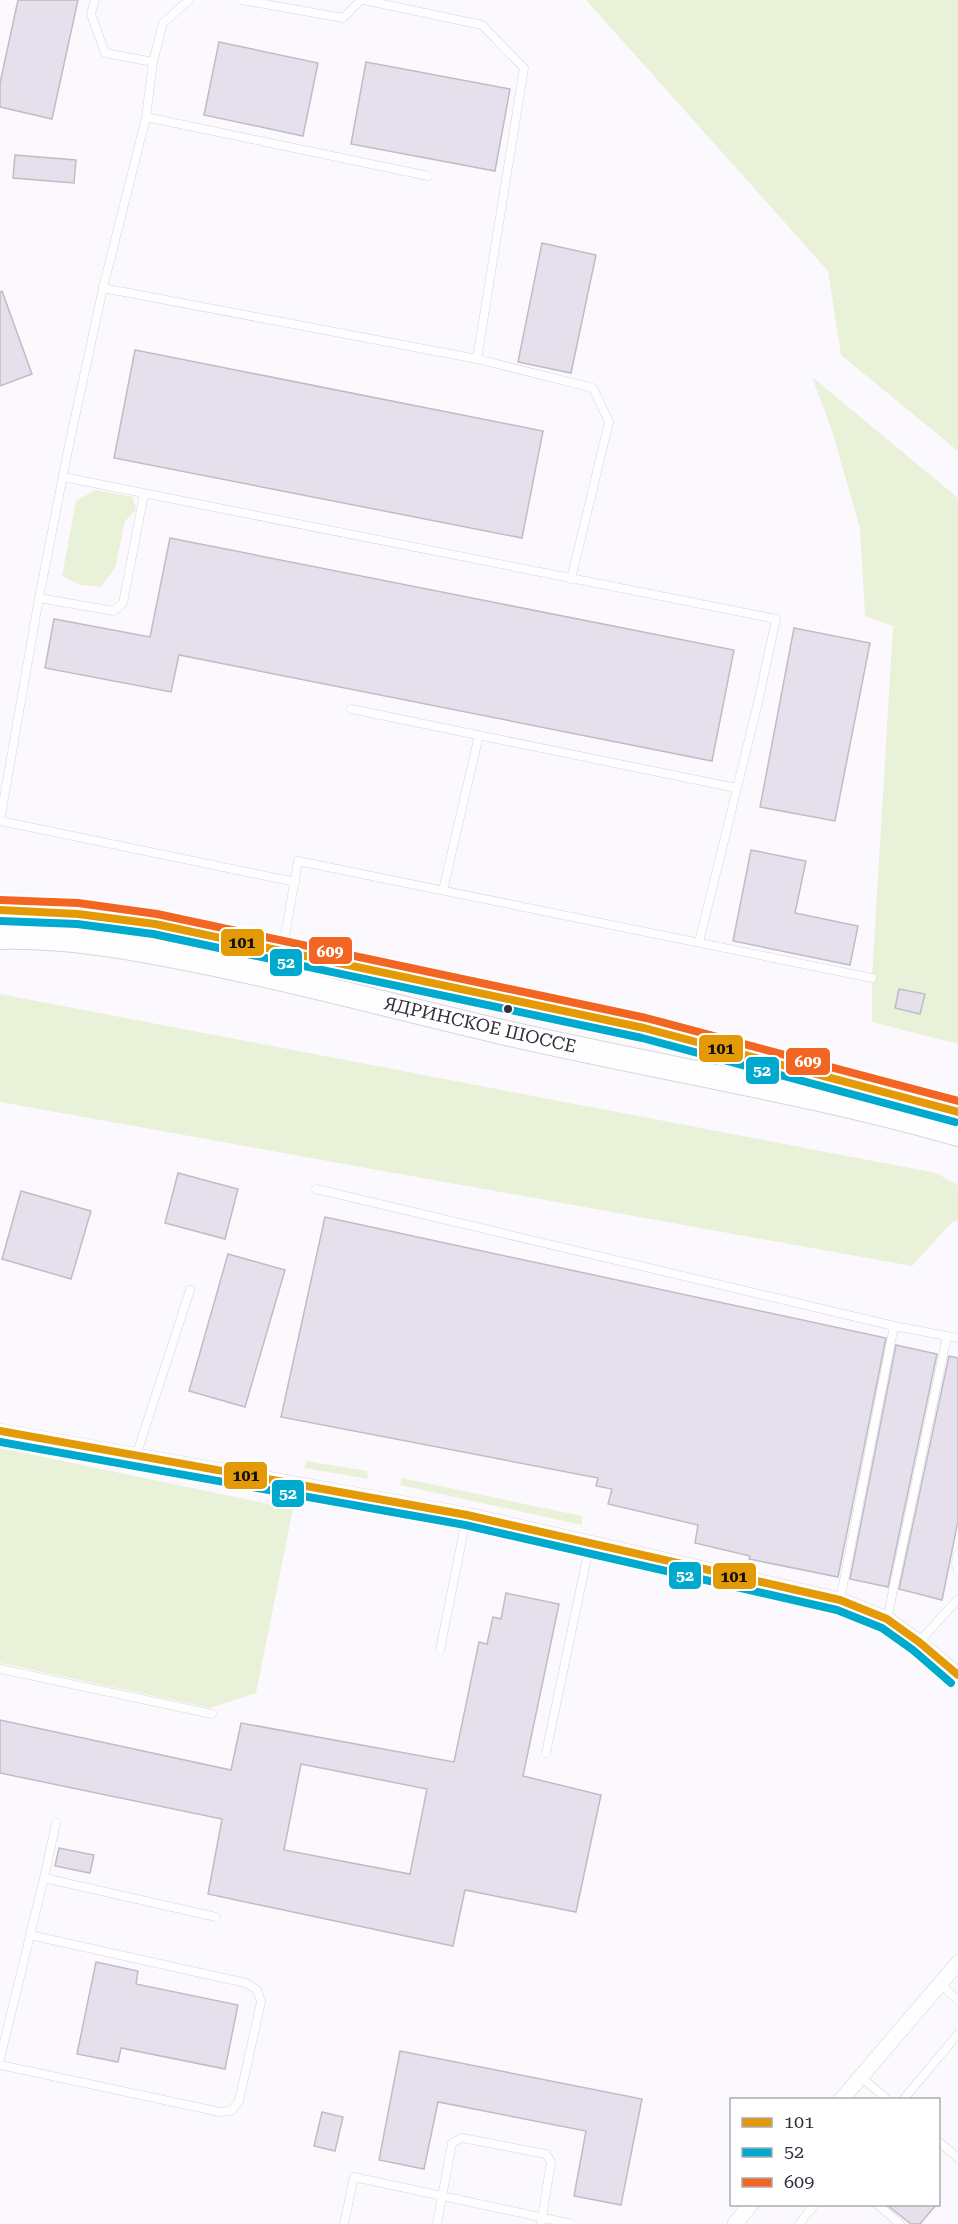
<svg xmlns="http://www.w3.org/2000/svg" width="958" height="2224" viewBox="0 0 958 2224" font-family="'Roboto Serif',serif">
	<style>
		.green { fill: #eaf1d9 }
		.building { fill: #e6dfec; stroke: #c0bcc4; stroke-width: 1.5; fill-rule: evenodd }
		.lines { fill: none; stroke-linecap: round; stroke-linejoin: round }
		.service-casing { stroke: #d9d4dd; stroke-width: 9 }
		.minor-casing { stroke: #d9d4dd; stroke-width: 16 }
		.primary-casing { stroke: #d9d4dd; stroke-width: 26 }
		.service { stroke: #fefeff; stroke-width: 8 }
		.minor { stroke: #fefeff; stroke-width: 15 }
		.primary { stroke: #fefeff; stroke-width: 24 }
		.bus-1-casing { stroke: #fff; stroke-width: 12 }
		.bus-2-casing { stroke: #fff; stroke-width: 12 }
		.bus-3-casing { stroke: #fff; stroke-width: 12 }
		.bus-1 { stroke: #e49a06; stroke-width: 8 }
		.bus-2 { stroke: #00a9ce; stroke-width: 8 }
		.bus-3 { stroke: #f26522; stroke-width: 8 }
		.bus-dot { fill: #342e3b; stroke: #fff; stroke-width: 2 }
		.labels { text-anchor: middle; stroke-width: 4.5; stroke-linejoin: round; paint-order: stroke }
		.street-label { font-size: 18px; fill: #342e3b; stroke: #fff }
		.line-badge { stroke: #fff; stroke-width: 2 }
		.badge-label { font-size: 16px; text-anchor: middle; font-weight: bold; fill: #fff }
		.pale-badge-label { font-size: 16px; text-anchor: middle; font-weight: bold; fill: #111 }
	</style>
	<rect width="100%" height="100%" fill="#fbf9fe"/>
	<!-- green -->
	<g class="green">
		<path d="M 586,0 L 958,0 L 958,451 L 841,355 L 828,271 Z"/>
		<path d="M 812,377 L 958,498 L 958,1044 L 872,1022 L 872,978 L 893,626 L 865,616 L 860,528 L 832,431 Z"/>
		<path d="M 96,490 L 133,497 L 136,510 L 125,521 L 115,568 L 101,587 L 80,585 L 62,576 L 76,501 Z"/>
		<path d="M 0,994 L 936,1173 L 958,1185 L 958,1222 L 953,1221 L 912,1266 L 0,1102 Z"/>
		<path d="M 0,1448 L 293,1509 L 256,1693 L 210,1708 L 0,1663 Z"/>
		<path d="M 307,1461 L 367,1471 L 368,1479 L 304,1468 Z"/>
		<path d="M 402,1478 L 582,1516 L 582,1525 L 400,1485 Z"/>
	</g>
	<!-- building -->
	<g class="building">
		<path d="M 18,0 L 78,0 L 52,119 L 0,107 L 0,83 Z"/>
		<path d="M 219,42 L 318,63 L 303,136 L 204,115 Z"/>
		<path d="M 366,62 L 510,89 L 495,171 L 351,144 Z"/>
		<path d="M 15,155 L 76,160 L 74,183 L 13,178 Z"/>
		<path d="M 542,243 L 596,255 L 571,373 L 518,362 Z"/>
		<path d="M 2,291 L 32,374 L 0,386 L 0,292 Z"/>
		<path d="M 135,350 L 543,431 L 522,538 L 114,458 Z"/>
		<path d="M 170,538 L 734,650 L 712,761 L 179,655 L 171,692 L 45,668 L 54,619 L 150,637 Z"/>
		<path d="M 794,628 L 870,643 L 835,821 L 760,807 Z"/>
		<path d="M 751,850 L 806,861 L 795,913 L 858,926 L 850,965 L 733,941 Z"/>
		<path d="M 899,989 L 925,994 L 920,1014 L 895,1008 Z"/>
		<path d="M 178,1173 L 238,1189 L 225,1239 L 165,1223 Z"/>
		<path d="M 21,1191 L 91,1211 L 71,1279 L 2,1259 Z"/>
		<path d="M 325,1217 L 886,1338 L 838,1577 L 749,1559 L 750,1556 L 695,1543 L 698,1525 L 608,1504 L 612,1489 L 596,1486 L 598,1478 L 281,1417 Z"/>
		<path d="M 228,1254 L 285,1270 L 245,1407 L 189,1391 Z"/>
		<path d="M 896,1345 L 937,1354 L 888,1587 L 850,1579 Z"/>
		<path d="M 949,1356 L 958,1358 L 958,1521 L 942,1600 L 899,1589 Z"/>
		<path d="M 506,1593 L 559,1604 L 523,1776 L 601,1795 L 576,1912 L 465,1890 L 453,1946 L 208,1894 L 222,1819 L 0,1773 L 0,1720 L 231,1770 L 241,1723 L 454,1762 L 479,1642 L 487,1644 L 493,1617 L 501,1619 ZM 301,1764 L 427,1789 L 410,1874 L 284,1850 Z"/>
		<path d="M 59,1848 L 94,1855 L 90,1873 L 55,1866 Z"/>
		<path d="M 96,1962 L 138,1971 L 136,1984 L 238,2005 L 225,2069 L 121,2048 L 118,2062 L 77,2054 Z"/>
		<path d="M 400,2051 L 642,2099 L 621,2205 L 574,2196 L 586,2131 L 438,2102 L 424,2169 L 379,2160 Z"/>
		<path d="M 322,2112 L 343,2117 L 335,2151 L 314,2146 Z"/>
		<path d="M 887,2205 L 936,2205 L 920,2224 L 911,2224 Z"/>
	</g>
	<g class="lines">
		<defs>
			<g id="service">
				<path d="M 95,0 L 91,14 L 105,53 L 153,62"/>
				<path d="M 189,0 L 163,23 L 153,62 L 146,117 L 103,288 L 69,445 L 39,598 L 0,821 L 295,882"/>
				<path d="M 242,0 L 343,18 L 361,0"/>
				<path d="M 364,0 L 482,25 L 524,68 L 477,359"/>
				<path d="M 146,117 L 428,176"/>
				<path d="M 103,288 L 477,359 L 593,388 L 609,422 L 571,579"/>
				<path d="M 63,477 L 776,619 L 757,707 L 699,942"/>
				<path d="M 39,598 L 114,611 L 123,603 L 144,494"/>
				<path d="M 351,709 L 736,788"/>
				<path d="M 443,890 L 479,735"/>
				<path d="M 283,947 L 298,861 L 872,978"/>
				<path d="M 316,1189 L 894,1326 L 958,1338"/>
				<path d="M 136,1456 L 190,1290"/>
				<path d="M 958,1553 L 956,1563 L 958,1571"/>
				<path d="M 840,1600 L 894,1326"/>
				<path d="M 887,1619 L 947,1336"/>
				<path d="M 919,1642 L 958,1599"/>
				<path d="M 440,1650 L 467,1515"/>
				<path d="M 0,1669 L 212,1714"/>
				<path d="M 546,1753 L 590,1543"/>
				<path d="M 44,1878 L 56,1823"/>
				<path d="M 940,1984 L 958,2000"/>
				<path d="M 0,2059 L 44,1878 L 216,1917"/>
				<path d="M 0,2065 L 220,2112 L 231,2111 L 239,2101 L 261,2002 L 257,1990 L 246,1983 L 30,1935"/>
				<path d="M 861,2077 L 888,2100"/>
				<path d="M 903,2100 L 958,2034"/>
				<path d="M 938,2141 L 958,2158"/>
				<path d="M 877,2204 L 900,2224"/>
				<path d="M 344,2224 L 354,2177 L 572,2224"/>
				<path d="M 437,2224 L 452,2143 L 462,2138 L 546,2154 L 551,2162 L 541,2224"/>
				<path d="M 799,2224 L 815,2204"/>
			</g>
			<g id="minor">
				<path d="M 0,1431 L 467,1515 L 840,1600 L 887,1619 L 919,1642 L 958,1675"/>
				<path d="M 841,2100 L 958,1963"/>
				<path d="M 735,2224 L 751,2204"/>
			</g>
			<g id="primary">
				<path d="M 0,910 C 52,910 103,915 155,924 L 644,1028 L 958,1112"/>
				<path d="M 0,937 C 69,935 137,948 205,962 C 304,982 402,1009 502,1032 C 653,1067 808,1091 958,1134"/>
			</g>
		</defs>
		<!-- service casing -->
		<use href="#service" class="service-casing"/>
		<!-- minor casing -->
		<use href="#minor" class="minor-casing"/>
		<!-- primary casing -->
		<use href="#primary" class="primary-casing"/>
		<!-- service -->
		<use href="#service" class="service"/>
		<!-- minor -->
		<use href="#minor" class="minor"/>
		<!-- primary -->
		<use href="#primary" class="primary"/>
		<defs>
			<g id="bus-1">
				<path d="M 0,910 L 78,914 L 155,924 L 644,1028 L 958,1112"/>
				<path d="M 0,1431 L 467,1515 L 840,1600 L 887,1619 L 919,1642 L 958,1675"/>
			</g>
			<g id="bus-2">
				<path d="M 0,921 L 77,924 L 153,934 L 642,1038 L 955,1122"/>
				<path d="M 0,1442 L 465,1525 L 837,1610 L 882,1628 L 913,1650 L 951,1683"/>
			</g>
			<path id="bus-3" d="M 0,900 L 78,903 L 157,914 L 646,1018 L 958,1101"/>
		</defs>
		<!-- bus-1 casing -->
		<use href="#bus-1" class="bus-1-casing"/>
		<!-- bus-2 casing -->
		<use href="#bus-2" class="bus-2-casing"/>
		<!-- bus-3 casing -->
		<use href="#bus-3" class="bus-3-casing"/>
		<!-- bus-1 -->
		<use href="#bus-1" class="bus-1"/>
		<!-- bus-2 -->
		<use href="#bus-2" class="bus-2"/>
		<!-- bus-3 -->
		<use href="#bus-3" class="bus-3"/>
	</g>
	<!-- markers -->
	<circle class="bus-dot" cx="508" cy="1009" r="5"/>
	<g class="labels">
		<!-- street labels -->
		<g class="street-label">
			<text transform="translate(480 1025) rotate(13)" y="6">ЯДРИНСКОЕ ШОССЕ</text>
		</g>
	</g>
	<g class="line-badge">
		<rect x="220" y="928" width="45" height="29" rx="6" fill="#e49a06"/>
		<rect x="308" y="936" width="45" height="29" rx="6" fill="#f26522"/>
		<rect x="269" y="948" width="34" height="29" rx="6" fill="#00a9ce"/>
		<rect x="698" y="1034" width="46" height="29" rx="6" fill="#e49a06"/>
		<rect x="785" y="1047" width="46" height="29" rx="6" fill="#f26522"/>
		<rect x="745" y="1056" width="35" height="29" rx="6" fill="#00a9ce"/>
		<rect x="223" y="1461" width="45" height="29" rx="6" fill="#e49a06"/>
		<rect x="271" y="1479" width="34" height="29" rx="6" fill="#00a9ce"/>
		<rect x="668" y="1561" width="34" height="29" rx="6" fill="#00a9ce"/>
		<rect x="712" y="1562" width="45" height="28" rx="6" fill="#e49a06"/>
	</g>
	<g class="badge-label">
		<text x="330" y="957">609</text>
		<text x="286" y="968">52</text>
		<text x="808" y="1067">609</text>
		<text x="762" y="1076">52</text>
		<text x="288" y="1499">52</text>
		<text x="685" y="1581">52</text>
	</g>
	<g class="pale-badge-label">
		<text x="242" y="948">101</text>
		<text x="721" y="1054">101</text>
		<text x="246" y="1481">101</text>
		<text x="734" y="1582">101</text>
	</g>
	<!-- legend -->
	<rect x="730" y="2098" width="210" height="108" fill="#ffffff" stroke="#aeabb1" stroke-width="1.5"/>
	<rect x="742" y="2118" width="30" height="9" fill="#e49a06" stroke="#aeabb1" stroke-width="1.5"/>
	<text x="784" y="2128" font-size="18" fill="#342e3b">101</text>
	<rect x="742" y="2148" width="30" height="9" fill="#00a9ce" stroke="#aeabb1" stroke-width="1.5"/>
	<text x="784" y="2158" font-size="18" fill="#342e3b">52</text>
	<rect x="742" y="2178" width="30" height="9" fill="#f26522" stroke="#aeabb1" stroke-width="1.5"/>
	<text x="784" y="2188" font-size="18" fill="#342e3b">609</text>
</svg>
